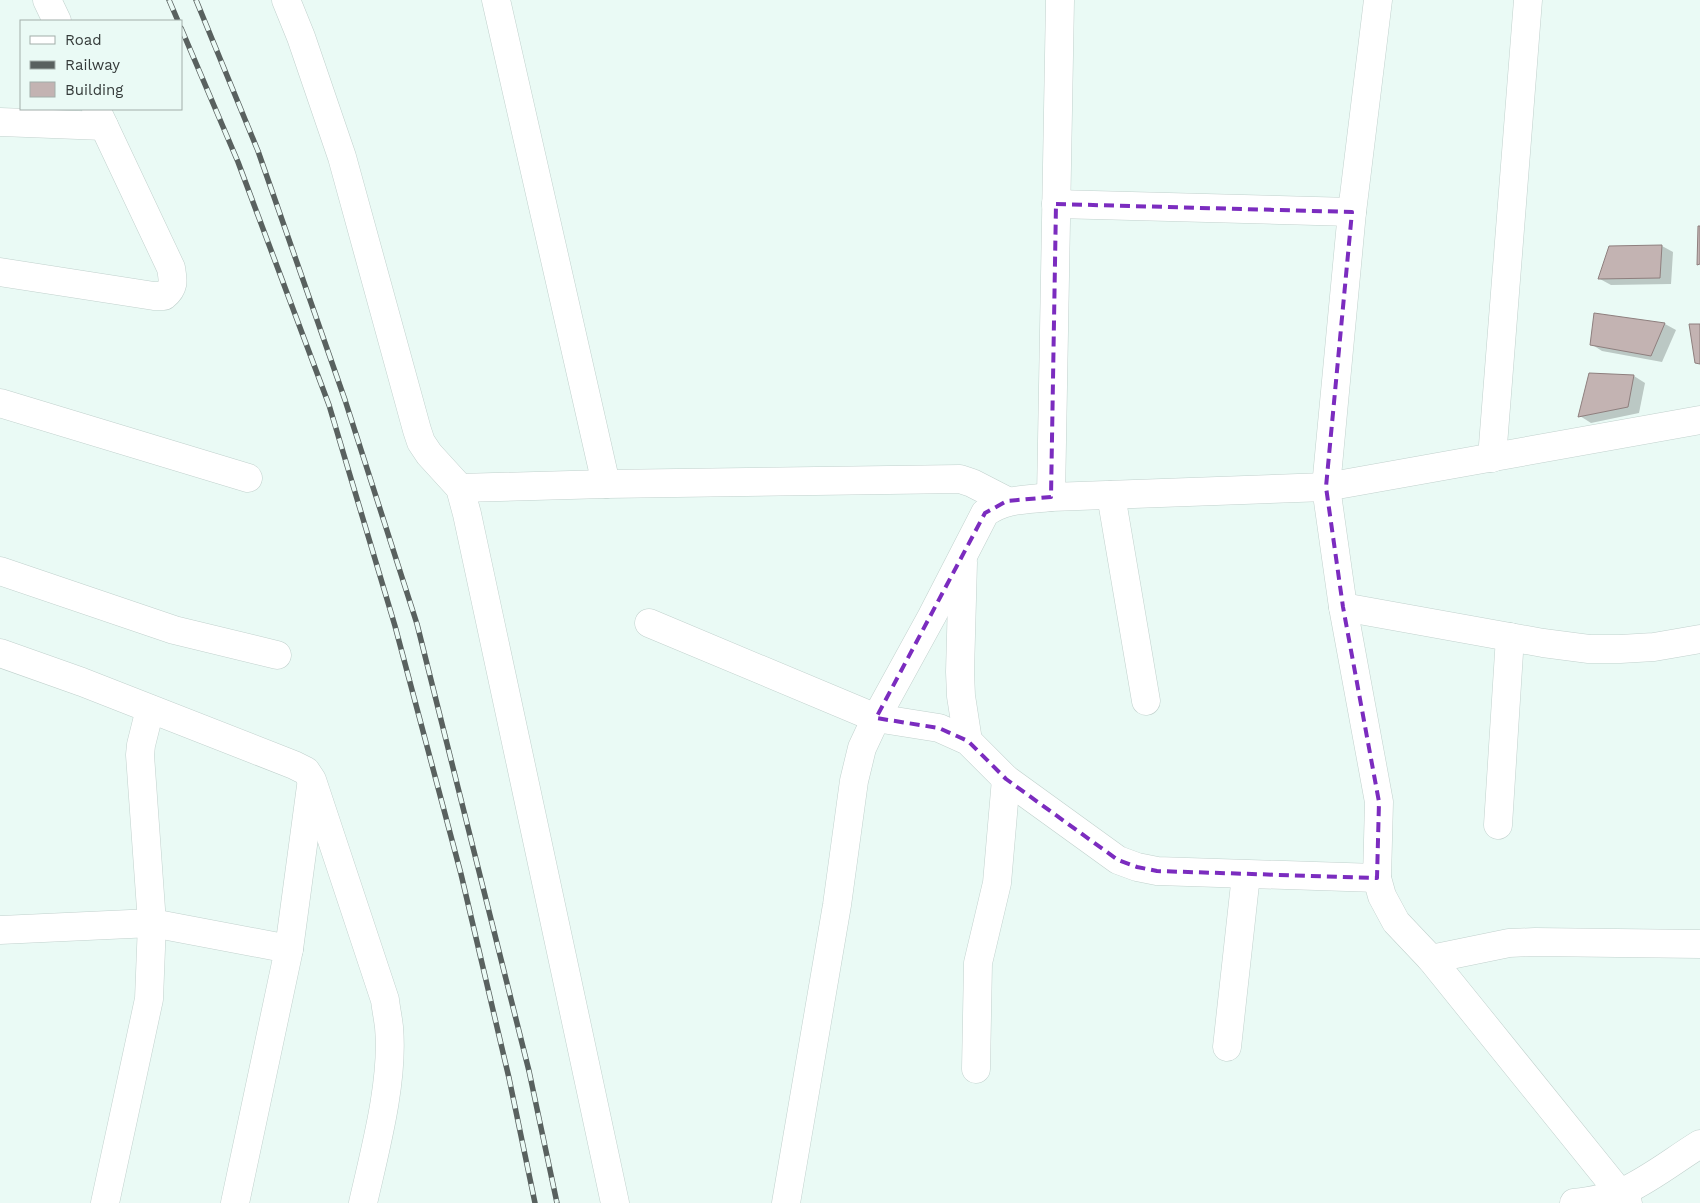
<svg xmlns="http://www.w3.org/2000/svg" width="1700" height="1203" viewBox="0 0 1700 1203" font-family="'Work Sans',sans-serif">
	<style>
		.shadow { fill: #0003 }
		.building { fill: #c3b3b2; stroke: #8e7f7e }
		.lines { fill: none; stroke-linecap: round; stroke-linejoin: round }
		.minor-casing { stroke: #c1d1cd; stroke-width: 29 }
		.minor { stroke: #fff; stroke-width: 28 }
		.rail-casing { stroke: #59615f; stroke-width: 5.5 }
		.rail { stroke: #eafaf5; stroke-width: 4; stroke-dasharray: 11; stroke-linecap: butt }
		.marked { fill: none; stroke: #7b2cbf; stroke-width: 4; stroke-dasharray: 10 6; stroke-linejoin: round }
	</style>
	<rect width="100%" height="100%" fill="#eafaf5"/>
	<!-- shadow -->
	<g class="shadow">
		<path d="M 1662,246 L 1673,252 L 1671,284 L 1611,285 L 1600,279 Z"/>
		<path d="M 1595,314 L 1665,324 L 1676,330 L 1662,362 L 1602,351 L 1591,344 Z"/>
		<path d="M 1634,376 L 1645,383 L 1639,413 L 1591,423 L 1580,416 Z"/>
	</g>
	<!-- building -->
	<g class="building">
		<path d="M 1698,226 L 1700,226 L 1700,264 L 1697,265 Z"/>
		<path d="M 1662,245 L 1660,278 L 1598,279 L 1609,246 Z"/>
		<path d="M 1594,313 L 1665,323 L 1651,356 L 1590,345 Z"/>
		<path d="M 1689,324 L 1700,324 L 1700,364 L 1695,363 Z"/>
		<path d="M 1589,373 L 1634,375 L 1628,407 L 1578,417 Z"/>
	</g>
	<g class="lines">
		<defs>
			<g id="minor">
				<path d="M 47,0 L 57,21"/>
				<path d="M 286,0 L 301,37 L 342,157 L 417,430 L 421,442 L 429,454 L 460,488 L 467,514 L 615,1203"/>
				<path d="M 496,0 L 606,484"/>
				<path d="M 1378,0 L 1352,212 L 1326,487 L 1343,607 L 1379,802 L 1377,878 L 1382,896 L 1396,922 L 1431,959 L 1628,1203"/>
				<path d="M 0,122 L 104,126"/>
				<path d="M 1056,204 L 1352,212"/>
				<path d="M 0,272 L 154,296 L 164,296 C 175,287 173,280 171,268 L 96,109"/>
				<path d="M 0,403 L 248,478"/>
				<path d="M 1492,458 L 1528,0"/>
				<path d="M 460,488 L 606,484 L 960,479 L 972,483 L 1007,501"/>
				<path d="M 1111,495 L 1146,701"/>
				<path d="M 1051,497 L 1060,0"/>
				<path d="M 963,562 L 960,672 L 961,696 L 968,741"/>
				<path d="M 0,571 L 174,630 L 277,655"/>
				<path d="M 1343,607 L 1543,643 L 1589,649 L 1620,649 L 1654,647 L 1700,639"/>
				<path d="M 649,623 L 876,718 L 939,728 L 968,741 L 1006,779 L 1118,860 L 1137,867 L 1157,871 L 1377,878"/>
				<path d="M 0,653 L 82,682 L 294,765 L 306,771 L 312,780 L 385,1000 C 386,1009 388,1018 389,1027 C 394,1081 375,1150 363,1203"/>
				<path d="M 1498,825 L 1510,637"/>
				<path d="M 0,930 L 152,923 L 289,949"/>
				<path d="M 1431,959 L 1509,943 L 1535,942 L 1700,944"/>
				<path d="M 1227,1047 L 1246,875"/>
				<path d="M 976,1069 L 978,963 L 997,883 L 1006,779"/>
				<path d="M 105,1203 L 149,999 L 152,923 L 140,755 L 141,745 L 150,709"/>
				<path d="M 235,1203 L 289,949 L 311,786"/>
				<path d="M 786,1203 L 837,905 L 854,781 L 862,748 L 876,718 L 932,616 L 985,513 C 1006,498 1026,500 1051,497 L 1326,487 L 1700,420"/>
				<path d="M 1574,1203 C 1590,1201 1605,1199 1620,1193 C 1648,1181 1674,1160 1700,1144"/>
			</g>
		</defs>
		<!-- minor casing -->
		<use href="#minor" class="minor-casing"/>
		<!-- minor -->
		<use href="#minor" class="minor"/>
		<defs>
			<g id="rail">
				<path d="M 169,0 L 178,21"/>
				<path d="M 196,0 L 258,151 L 345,400 L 417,624 L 529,1071 L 557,1203"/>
				<path d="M 181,28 L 238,162 L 329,405 L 395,626 L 461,874 L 509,1078 L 535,1203"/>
			</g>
		</defs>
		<!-- rail casing -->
		<use href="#rail" class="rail-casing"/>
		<!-- rail -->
		<use href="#rail" class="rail"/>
	</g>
	<!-- marked area -->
	<path class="marked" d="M 1056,204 L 1352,212 L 1326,487 L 1343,607 L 1379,802 L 1377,878 L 1157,871 L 1137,867 L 1118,860 L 1006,779 L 968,741 L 939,728 L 876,718 L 985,513 L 1007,501 L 1051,497 Z"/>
	<!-- legend -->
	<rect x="20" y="20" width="162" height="90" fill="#eafaf5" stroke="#a2aeaa"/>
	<rect x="30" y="36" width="25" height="8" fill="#ffffff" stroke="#a2aeaa"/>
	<text x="65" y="45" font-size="15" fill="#353b3a">Road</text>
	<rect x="30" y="61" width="25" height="8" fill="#59615f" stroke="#a2aeaa"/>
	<text x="65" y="70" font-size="15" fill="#353b3a">Railway</text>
	<rect x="30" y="82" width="25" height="15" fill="#c3b3b2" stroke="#a2aeaa"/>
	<text x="65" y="95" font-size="15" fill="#353b3a">Building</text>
</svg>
